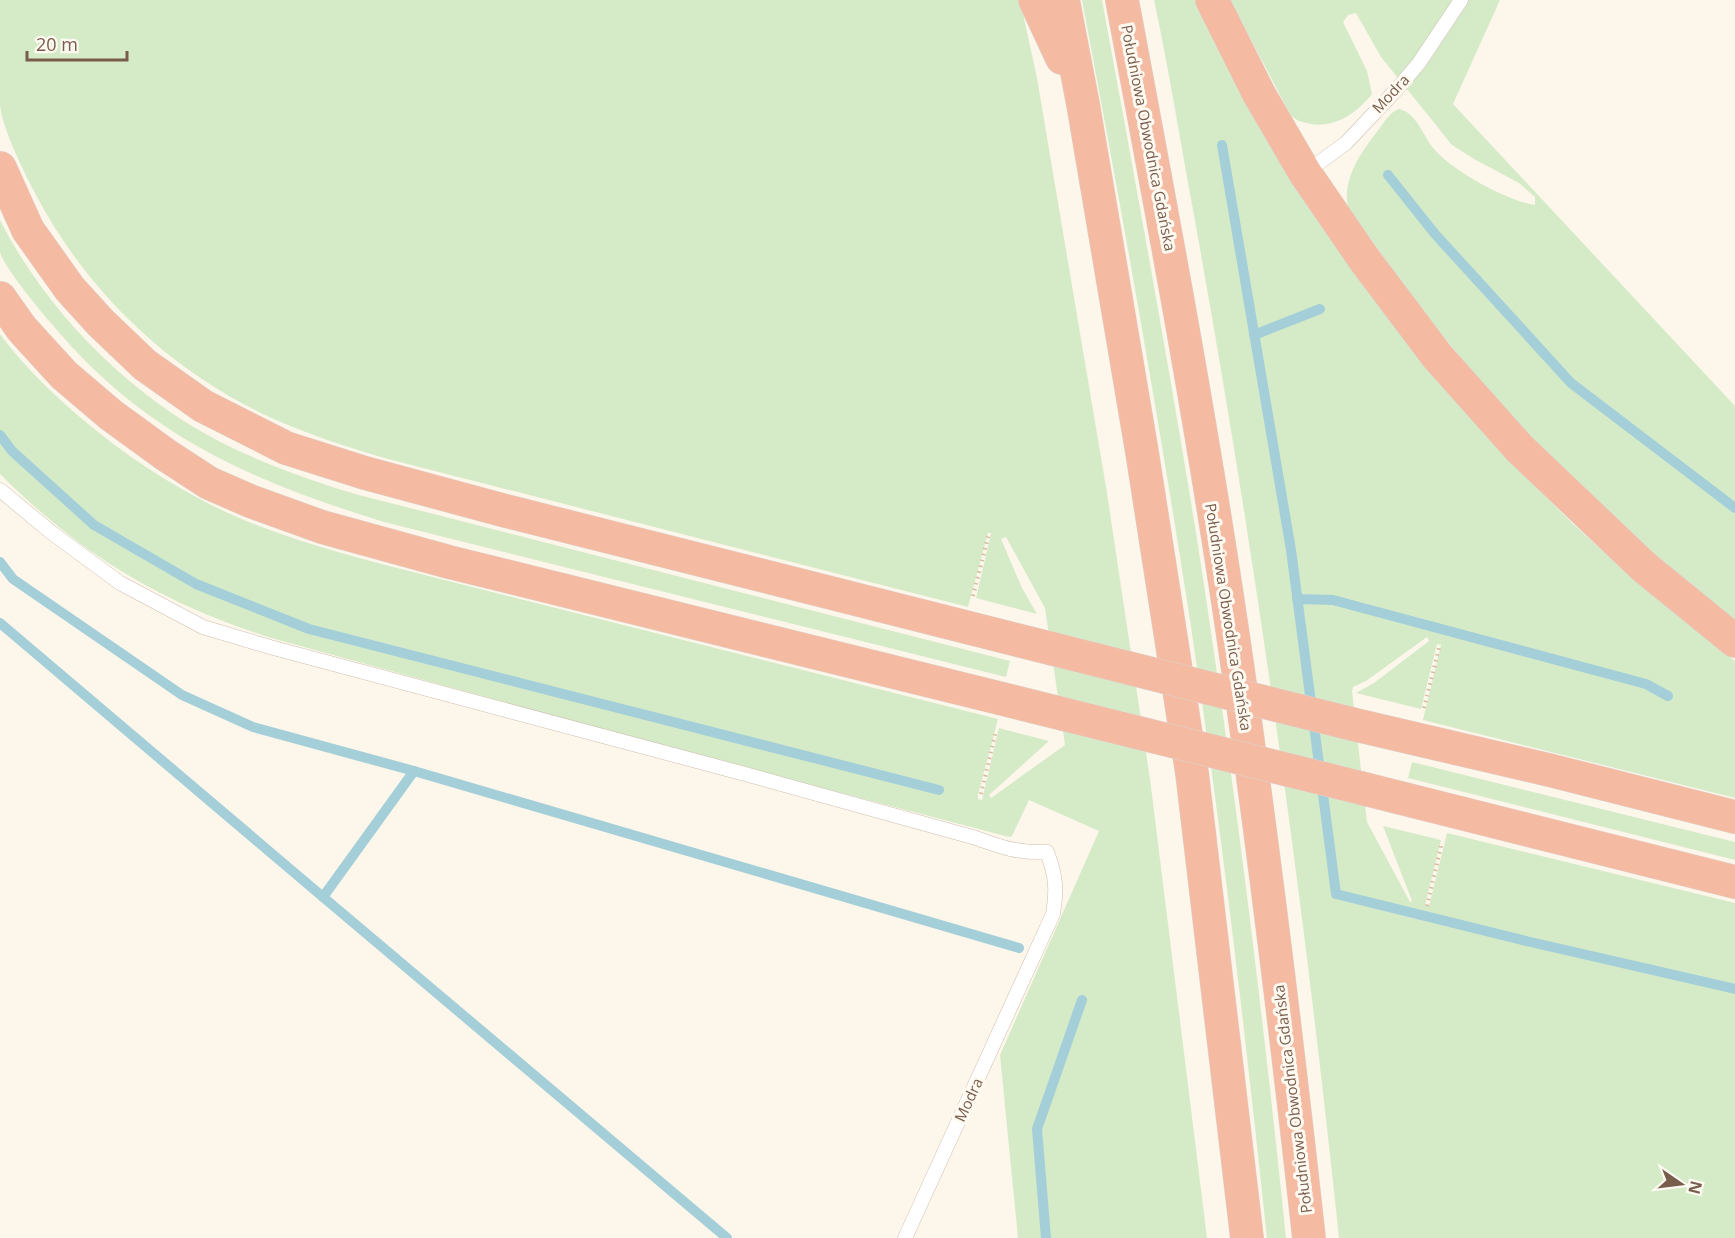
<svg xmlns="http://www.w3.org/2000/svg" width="1735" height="1238" viewBox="0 0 1735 1238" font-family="'Open Sans',sans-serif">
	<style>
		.green { fill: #d5ebc8 }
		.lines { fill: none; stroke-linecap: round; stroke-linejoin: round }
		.stream { stroke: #a4cfd9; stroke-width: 10 }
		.service-casing { stroke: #cfbeaf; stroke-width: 15 }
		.motorway-casing { stroke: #dcd5d1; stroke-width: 34 }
		.path { stroke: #d8baa4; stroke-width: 4; stroke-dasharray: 1.5 4.5; stroke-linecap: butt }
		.service { stroke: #fff; stroke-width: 14 }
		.motorway { stroke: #f5baa2; stroke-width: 33 }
		.motorway-bridge-casing { stroke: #dcd5d1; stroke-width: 34; stroke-linecap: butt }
		.motorway-bridge { stroke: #f5baa2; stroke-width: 33 }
		.labels { text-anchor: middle; stroke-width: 6; stroke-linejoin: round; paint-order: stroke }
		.street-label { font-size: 15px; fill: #785d4d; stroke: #fffaf1 }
	</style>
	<rect width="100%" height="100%" fill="#fdf6ea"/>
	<!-- green -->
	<g class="green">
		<path d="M 0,0 L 1020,0 L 1037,78 L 1107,493 L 1123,600 L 1150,779 L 1207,1238 L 1018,1238 L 1000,1055 L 1099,831 L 1029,800 L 1012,836 L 1009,837 L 688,753 L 275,639 C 165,605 82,556 0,474 L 0,334 C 18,359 42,383 65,404 C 106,441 151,473 200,499 C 257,530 322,548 385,565 L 998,719 L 978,795 L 978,799 L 982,800 L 999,728 L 1049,741 L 989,795 L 991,798 L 1065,745 L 1045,608 L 1006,537 L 1001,539 L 1022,588 L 1037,614 L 976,598 L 991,533 L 988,533 L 968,607 L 388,459 C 350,448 313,436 276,420 C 174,374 90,296 37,197 C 26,176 2,129 0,105 C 0,71 0,34 0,0 Z"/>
		<path d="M 1082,0 L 1102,0 C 1135,179 1168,359 1197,539 C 1233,771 1262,1004 1286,1238 L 1267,1238 C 1245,1031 1221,825 1190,620 C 1158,413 1121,206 1082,0 Z"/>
		<path d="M 1154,0 L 1195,0 L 1321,223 L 1365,288 L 1415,352 L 1518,469 L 1573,524 L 1630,576 L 1735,661 L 1735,798 L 1423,720 L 1441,645 L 1437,644 L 1421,709 L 1356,693 L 1374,683 L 1429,641 L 1427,637 L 1366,681 L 1353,687 L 1352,691 L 1367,822 L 1410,902 L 1412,901 L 1383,826 L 1441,840 L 1425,905 L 1429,906 L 1447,833 L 1735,903 L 1735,1238 L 1339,1238 C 1303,894 1255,551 1193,210 C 1180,140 1169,70 1154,0 Z"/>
		<path d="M 1230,0 L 1500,0 L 1453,104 L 1735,406 L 1735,622 C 1683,580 1632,537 1583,491 C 1494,406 1418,308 1348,207 C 1342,178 1362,151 1379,129 C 1385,121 1390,112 1399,109 C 1417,113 1423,136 1434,149 C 1453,171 1507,201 1535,205 L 1535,197 L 1519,183 L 1474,159 L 1452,145 L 1381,57 L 1356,13 L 1348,15 L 1343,22 L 1367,71 L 1372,94 C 1357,113 1335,128 1311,124 C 1302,122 1296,121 1290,114 Z"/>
		<path d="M 0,220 C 50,318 139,405 239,451 C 278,469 318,483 359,495 L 1010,661 L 1006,677 L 384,522 C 248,480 143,434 50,322 C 40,311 2,264 0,252 C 0,242 0,231 0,220 Z"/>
		<path d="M 1412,762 L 1735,842 L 1735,860 L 1408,778 Z"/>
	</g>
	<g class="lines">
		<!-- stream -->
		<g class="stream">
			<path d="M 1222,145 L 1291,550 L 1336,894 L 1526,941 L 1735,989"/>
			<path d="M 1388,175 L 1435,234 L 1571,383 L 1735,508"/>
			<path d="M 1254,335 L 1320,309"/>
			<path d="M 0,435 L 12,451 L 94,525 L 196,584 L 309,629 L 939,790"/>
			<path d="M 0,562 L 13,579 L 182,695 L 253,727 L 414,771 L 323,897 L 0,623"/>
			<path d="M 1297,599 L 1333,600 L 1646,684 L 1668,696"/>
			<path d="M 414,771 L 1019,948"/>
			<path d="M 323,897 L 727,1238"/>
			<path d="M 1046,1238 L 1037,1129 L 1082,1000"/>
		</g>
		<defs>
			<g id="service">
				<path d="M 1305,173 L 1346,143 L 1397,89 L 1419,63 L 1461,0"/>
				<path d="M 0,490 L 52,533 L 120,583 L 203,627 L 270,647 L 745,774 L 976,838 C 1003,848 1018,853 1047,852 C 1056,876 1057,889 1053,914 L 905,1238"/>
			</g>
			<g id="motorway">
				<path d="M 1035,0 L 1062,58"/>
				<path d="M 1063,0 L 1083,104 L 1142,452 L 1192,773 L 1247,1238"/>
				<path d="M 1122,0 C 1164,223 1206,445 1238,670 C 1265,859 1288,1048 1309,1238"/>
				<path d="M 1212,0 L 1259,94 L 1305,173 L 1364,259 L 1437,356 L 1519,448 L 1644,567 L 1735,641"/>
				<path d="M 0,168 L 28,230 L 70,289 L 101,323 L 145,365 L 203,406 L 286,448 L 365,473 L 506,511 L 1053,649"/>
				<path d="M 0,298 L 22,329 L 64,375 L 111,415 L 166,455 L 209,483 L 250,501 L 322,527 L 449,562 L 1063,714"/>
				<path d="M 1352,724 L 1549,770 L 1735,817"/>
				<path d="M 1361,788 L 1735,882"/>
			</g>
		</defs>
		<!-- service casing -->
		<use href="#service" class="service-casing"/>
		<!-- motorway casing -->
		<use href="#motorway" class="motorway-casing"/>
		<!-- path -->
		<g class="path">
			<path d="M 973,596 L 989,533"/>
			<path d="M 1424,708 L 1440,644"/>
			<path d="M 981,794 L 996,731"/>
			<path d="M 1427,906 L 1442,842"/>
		</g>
		<!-- service -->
		<use href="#service" class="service"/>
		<!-- motorway -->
		<use href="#motorway" class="motorway"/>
		<defs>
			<g id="motorway-bridge">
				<path d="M 1053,649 L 1352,724"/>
				<path d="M 1063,714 L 1361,788"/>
			</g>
		</defs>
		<!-- motorway-bridge casing -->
		<use href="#motorway-bridge" class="motorway-bridge-casing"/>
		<!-- motorway-bridge -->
		<use href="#motorway-bridge" class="motorway-bridge"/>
	</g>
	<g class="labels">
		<!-- street labels -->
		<g class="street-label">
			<text transform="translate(1391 94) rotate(-47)" y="5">Modra</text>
			<text transform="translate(1148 138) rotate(79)" y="5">Południowa Obwodnica Gdańska</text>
			<text transform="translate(1228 617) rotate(81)" y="5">Południowa Obwodnica Gdańska</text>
			<text transform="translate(1293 1099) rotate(-97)" y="5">Południowa Obwodnica Gdańska</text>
			<text transform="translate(969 1100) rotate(-65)" y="5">Modra</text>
		</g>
	</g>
	<!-- north arrow -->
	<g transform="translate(1681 1184) rotate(104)" stroke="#fffaf1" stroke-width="4.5" paint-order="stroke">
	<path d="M0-4.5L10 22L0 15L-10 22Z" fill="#785d4d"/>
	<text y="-9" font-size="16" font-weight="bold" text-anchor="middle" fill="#785d4d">N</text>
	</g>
	<!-- scale -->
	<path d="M27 51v9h100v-9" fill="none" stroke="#785d4d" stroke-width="3"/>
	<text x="36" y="51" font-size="18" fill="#785d4d" stroke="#fffaf1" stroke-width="4.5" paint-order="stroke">20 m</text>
</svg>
